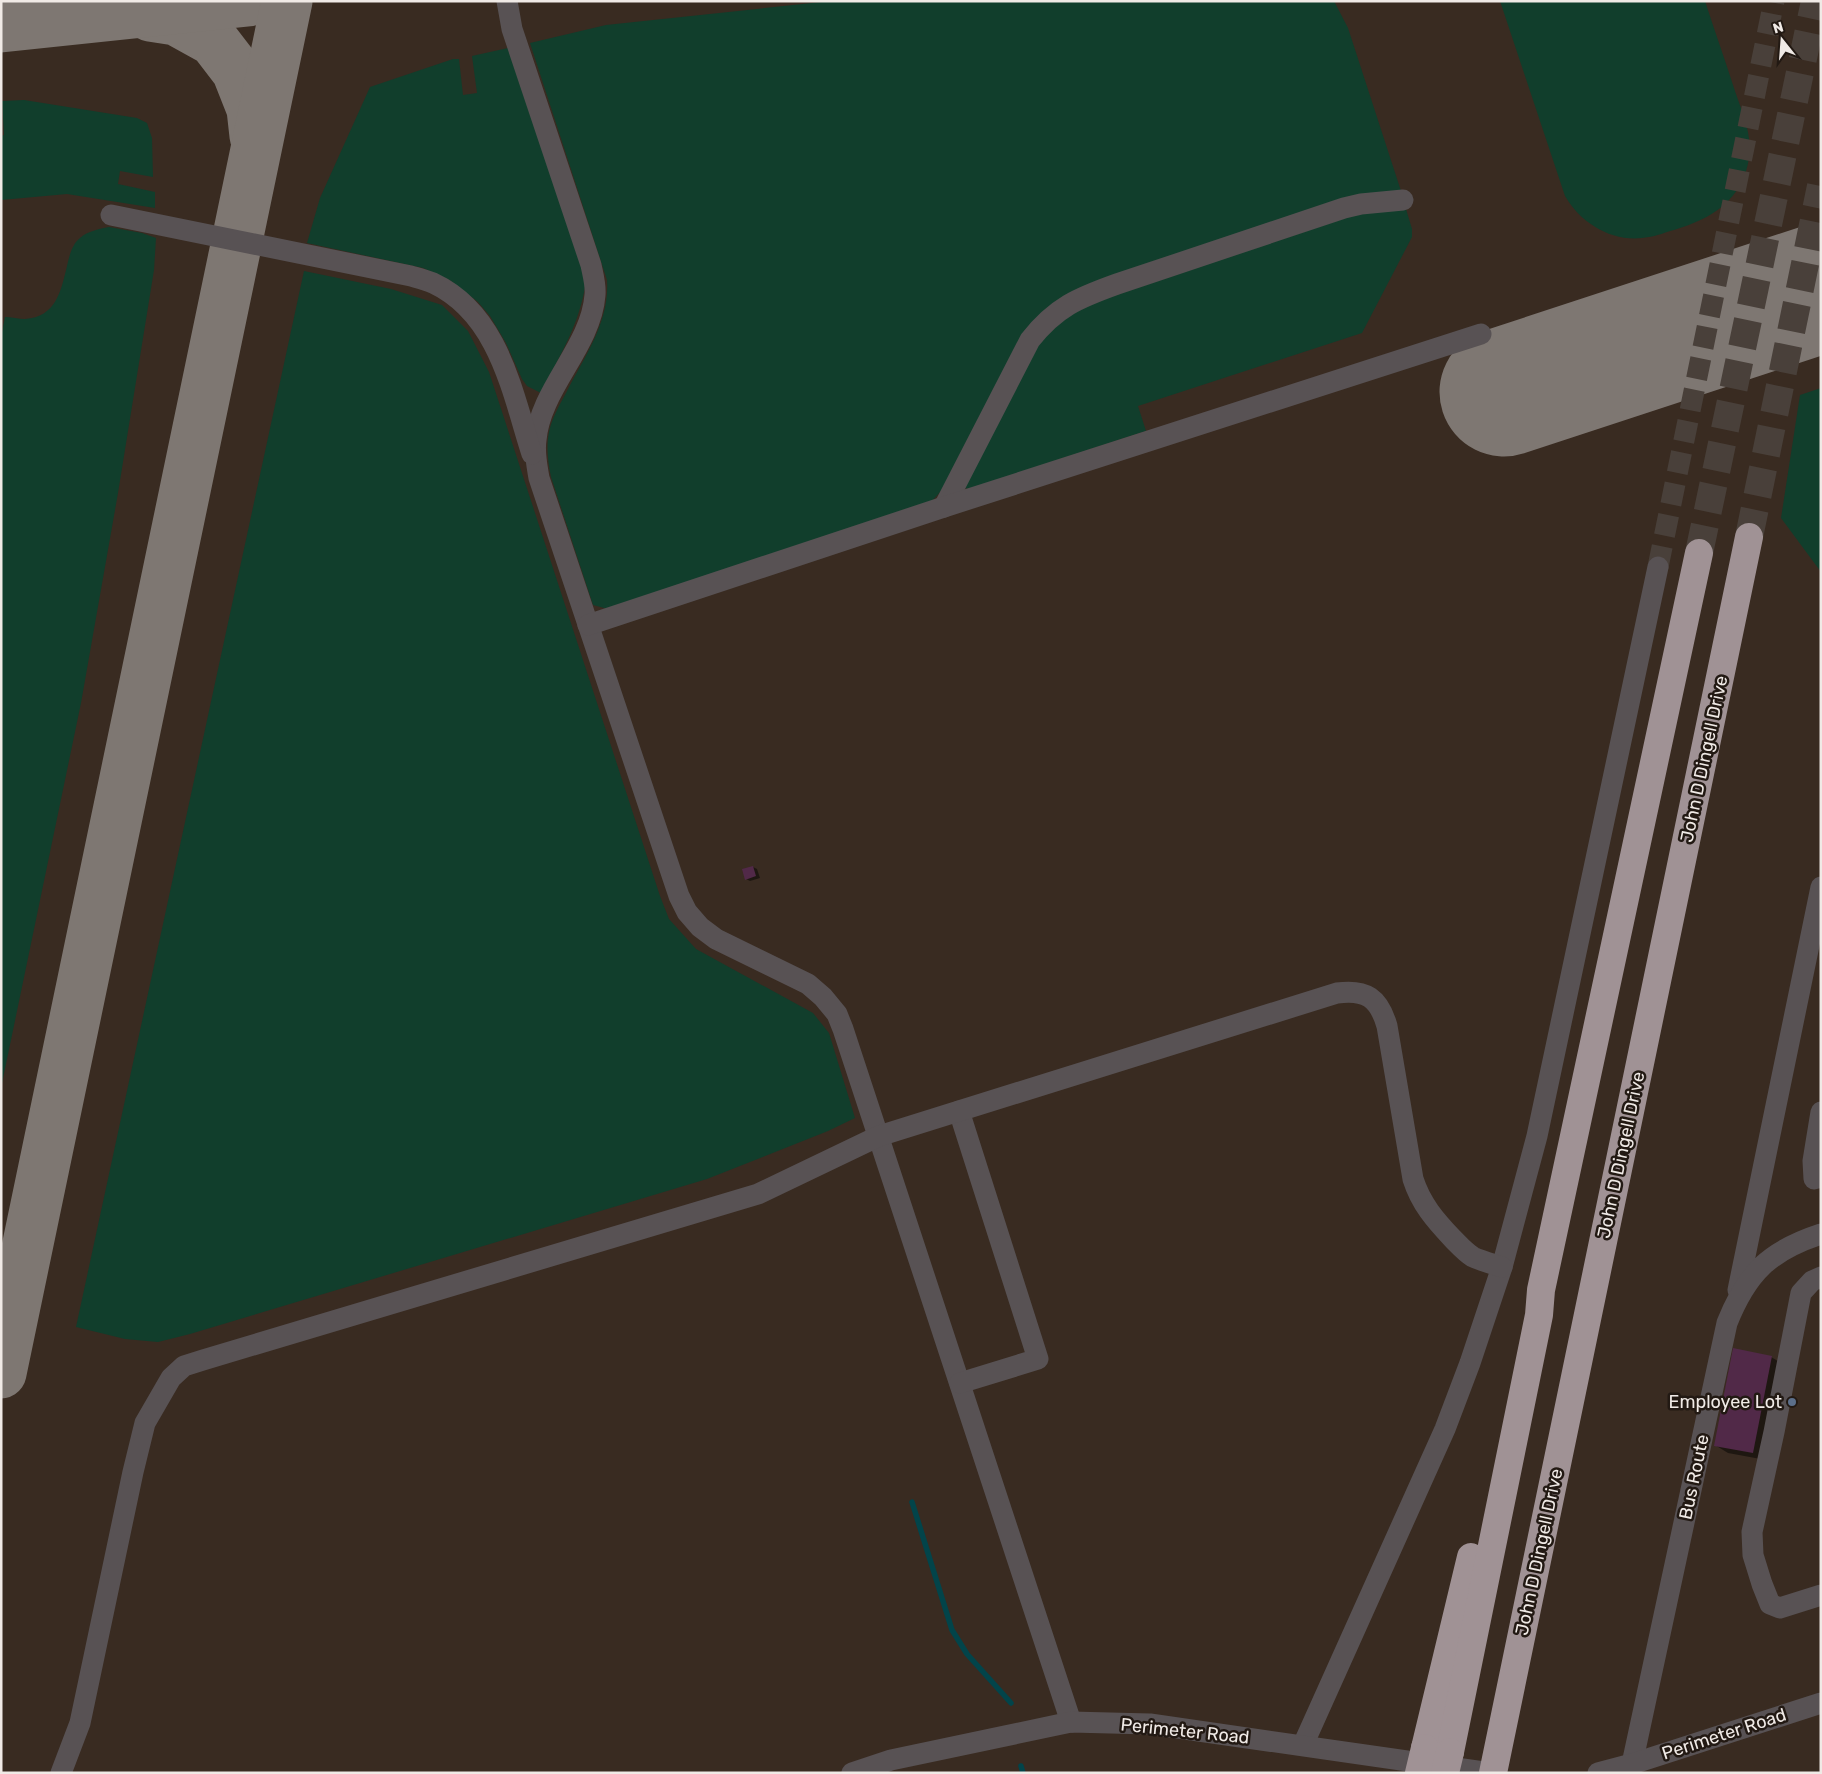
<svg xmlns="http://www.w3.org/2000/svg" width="1822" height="1774" viewBox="0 0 1822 1774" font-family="Rubik,sans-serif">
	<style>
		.built { fill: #392b21 }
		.green { fill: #113e2c }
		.shadow { fill: #0007 }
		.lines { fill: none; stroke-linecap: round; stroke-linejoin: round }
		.stream { stroke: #02444a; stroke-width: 5.5 }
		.taxiway { stroke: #7e7772; stroke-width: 51 }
		.runway { stroke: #7e7772; stroke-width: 129 }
		.building { fill: #512948 }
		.minor-tunnel { stroke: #49403a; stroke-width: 21; stroke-dasharray: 21 11; stroke-linecap: butt }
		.highway-tunnel { stroke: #49403a; stroke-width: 28; stroke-dasharray: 28 14; stroke-linecap: butt }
		.minor { stroke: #585254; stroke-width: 21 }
		.highway { stroke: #a09295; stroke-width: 28 }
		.highway-bridge { stroke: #a09295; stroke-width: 28 }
		.service-dot { fill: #5c6f8a; stroke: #221913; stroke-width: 2 }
		.labels { text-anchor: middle; stroke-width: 5; stroke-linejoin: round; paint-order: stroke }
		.street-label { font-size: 18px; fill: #f0eae6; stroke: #221913 }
		.poi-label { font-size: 18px; fill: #f0eae6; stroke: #221913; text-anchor: end }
	</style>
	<rect width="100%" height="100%" fill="#2b221c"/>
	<!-- built -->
	<rect class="built" x="1" y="1" width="1820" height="1772"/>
	<!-- green -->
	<g class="green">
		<path d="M 831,1 L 1334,1 L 1348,28 L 1401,191 L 1074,291 L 942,490 L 932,501 L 613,608 L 604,608 L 593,605 L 551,477 C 548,462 546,447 549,432 C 552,418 559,406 566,393 C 584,357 610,322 607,280 L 530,43 L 606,25 Z"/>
		<path d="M 1500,1 L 1705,1 C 1714,29 1724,57 1733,85 C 1740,108 1753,133 1749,158 C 1743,200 1711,219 1674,230 C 1666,232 1657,236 1649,237 C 1615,244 1582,225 1565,196 Z"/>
		<path d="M 508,48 L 586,281 C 580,324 560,355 541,393 L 527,386 L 522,379 L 506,343 L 490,316 L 478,302 L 451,281 L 423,268 L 307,243 L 320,198 L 370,87 L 453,59 L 459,59 L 463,95 L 477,93 L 472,56 Z"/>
		<path d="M 24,100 L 137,118 L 147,123 L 152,138 L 153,177 L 120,171 L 118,184 L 155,192 L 155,208 L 67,194 L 1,200 L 1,136 L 4,135 L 2,101 Z"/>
		<path d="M 1406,209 L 1412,229 L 1412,237 L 1362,333 L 1138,406 L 1146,431 L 969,489 L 964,488 L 1036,349 L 1046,332 L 1083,306 L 1357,214 Z"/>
		<path d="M 109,227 L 142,233 L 156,238 L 154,270 L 118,493 L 81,703 L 1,1088 L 1,337 L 5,317 C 11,317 19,319 25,319 C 56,317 61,291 67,266 C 69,257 72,244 80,238 C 88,231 99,229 109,227 Z"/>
		<path d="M 304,271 L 391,289 L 442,305 L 468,331 L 489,372 L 660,896 L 669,919 L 696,949 L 813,1013 L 829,1033 L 855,1118 L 828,1131 L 707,1179 L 190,1334 L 158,1342 L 125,1339 L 76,1327 Z"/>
		<path d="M 1821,388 L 1821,572 L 1781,518 L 1800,395 Z"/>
	</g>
	<!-- shadow -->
	<g class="shadow">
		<path d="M 753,867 L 757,869 L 760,878 L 750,881 L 746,879 Z"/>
		<path d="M 1771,1357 L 1785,1365 L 1766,1460 L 1728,1453 L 1715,1445 Z"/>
	</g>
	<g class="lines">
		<!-- stream -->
		<g class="stream">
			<path d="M 912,1502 L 952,1630 L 967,1654 L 1011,1703"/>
			<path d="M 1021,1766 L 1023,1773"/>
		</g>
		<!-- taxiway -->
		<g class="taxiway">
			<path d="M 150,16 L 176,20 L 214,41 L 237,71 L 252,109 L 255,136"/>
			<path d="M 1,27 L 248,1"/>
			<path d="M 1,1373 L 287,1"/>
		</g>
		<!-- runway -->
		<path class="runway" d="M 1504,392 L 1821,288"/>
	</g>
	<!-- building -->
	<g class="building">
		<path d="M 753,866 L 756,876 L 745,880 L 742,869 Z"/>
		<path d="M 1733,1348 L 1772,1356 L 1753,1453 L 1714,1446 Z"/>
	</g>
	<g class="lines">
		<!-- minor-tunnel -->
		<path class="minor-tunnel" d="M 1658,567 L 1774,1"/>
		<!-- highway-tunnel -->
		<g class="highway-tunnel">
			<path d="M 1749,537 L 1821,186"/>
			<path d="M 1699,553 L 1815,1"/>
		</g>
		<!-- minor -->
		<g class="minor">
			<path d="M 507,1 L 512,29 L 591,265 C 593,275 596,285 595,295 C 591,347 540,389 536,440 C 534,453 537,466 539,478 L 679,896 L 687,912 L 700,927 L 716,939 L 808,984 L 823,997 L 837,1014 L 843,1029 L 1071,1722"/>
			<path d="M 111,215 L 411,276 C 418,278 426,280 433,283 C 499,314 512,392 532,454"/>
			<path d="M 944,507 L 1030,340 C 1056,307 1078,298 1117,284 L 1344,208 L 1361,204 L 1403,200"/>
			<path d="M 588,625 L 944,507 L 1481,334"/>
			<path d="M 959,1111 L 1038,1359 L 960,1383"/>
			<path d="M 1821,1112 L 1813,1161 L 1814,1179 L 1821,1177"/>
			<path d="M 1821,1277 L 1812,1281 L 1801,1293 L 1774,1432 L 1752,1532 L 1753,1555 L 1762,1584 L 1770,1604 L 1780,1608 L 1821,1595"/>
			<path d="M 1738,1290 L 1821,887"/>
			<path d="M 1303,1745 L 1445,1429 L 1470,1363 L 1502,1267 L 1537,1136 L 1658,567"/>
			<path d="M 1632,1764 L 1727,1323 C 1747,1273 1769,1251 1821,1234"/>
			<path d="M 61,1773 L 80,1723 L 133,1472 L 145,1423 L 171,1378 L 184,1366 L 203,1360 L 758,1194 L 879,1136 L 1337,993 C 1366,989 1379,998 1387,1026 L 1413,1179 C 1421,1204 1435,1220 1453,1239 C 1459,1245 1465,1252 1473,1257 C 1482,1261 1493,1264 1502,1267"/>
			<path d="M 852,1773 L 891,1760 L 1071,1722 L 1150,1724 L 1491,1773"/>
			<path d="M 1598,1773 L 1632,1764 L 1821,1703"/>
		</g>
		<!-- highway -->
		<g class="highway">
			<path d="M 1425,1748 L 1471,1557"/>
			<path d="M 1450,1752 L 1539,1315 L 1541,1290 L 1699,553"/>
			<path d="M 1493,1773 L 1749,537"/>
		</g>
		<!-- highway-bridge -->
		<g class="highway-bridge">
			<path d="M 1419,1773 L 1425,1748"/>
			<path d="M 1445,1773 L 1450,1752"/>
		</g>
	</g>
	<!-- markers -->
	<circle class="service-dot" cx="1792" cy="1402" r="5"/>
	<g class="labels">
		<!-- street labels -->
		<g class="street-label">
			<text transform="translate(1704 759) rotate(-78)" y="6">John D Dingell Drive</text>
			<text transform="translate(1621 1155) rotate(-78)" y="6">John D Dingell Drive</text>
			<text transform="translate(1694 1477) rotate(-78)" y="6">Bus Route</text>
			<text transform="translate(1539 1552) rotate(-78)" y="6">John D Dingell Drive</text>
			<text transform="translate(1185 1731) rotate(6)" y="6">Perimeter Road</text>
			<text transform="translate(1724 1734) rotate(-18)" y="6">Perimeter Road</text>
		</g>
		<!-- poi labels -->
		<g class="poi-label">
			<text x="1782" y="1408">Employee Lot</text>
		</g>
	</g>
	<!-- border -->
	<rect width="1822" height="1774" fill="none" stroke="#f0eae6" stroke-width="5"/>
	<!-- north arrow -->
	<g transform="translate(1782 40) rotate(343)" stroke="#221913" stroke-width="4" paint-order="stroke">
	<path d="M0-4L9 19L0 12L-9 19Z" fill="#f0eae6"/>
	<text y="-8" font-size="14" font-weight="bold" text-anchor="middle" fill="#f0eae6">N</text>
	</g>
</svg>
